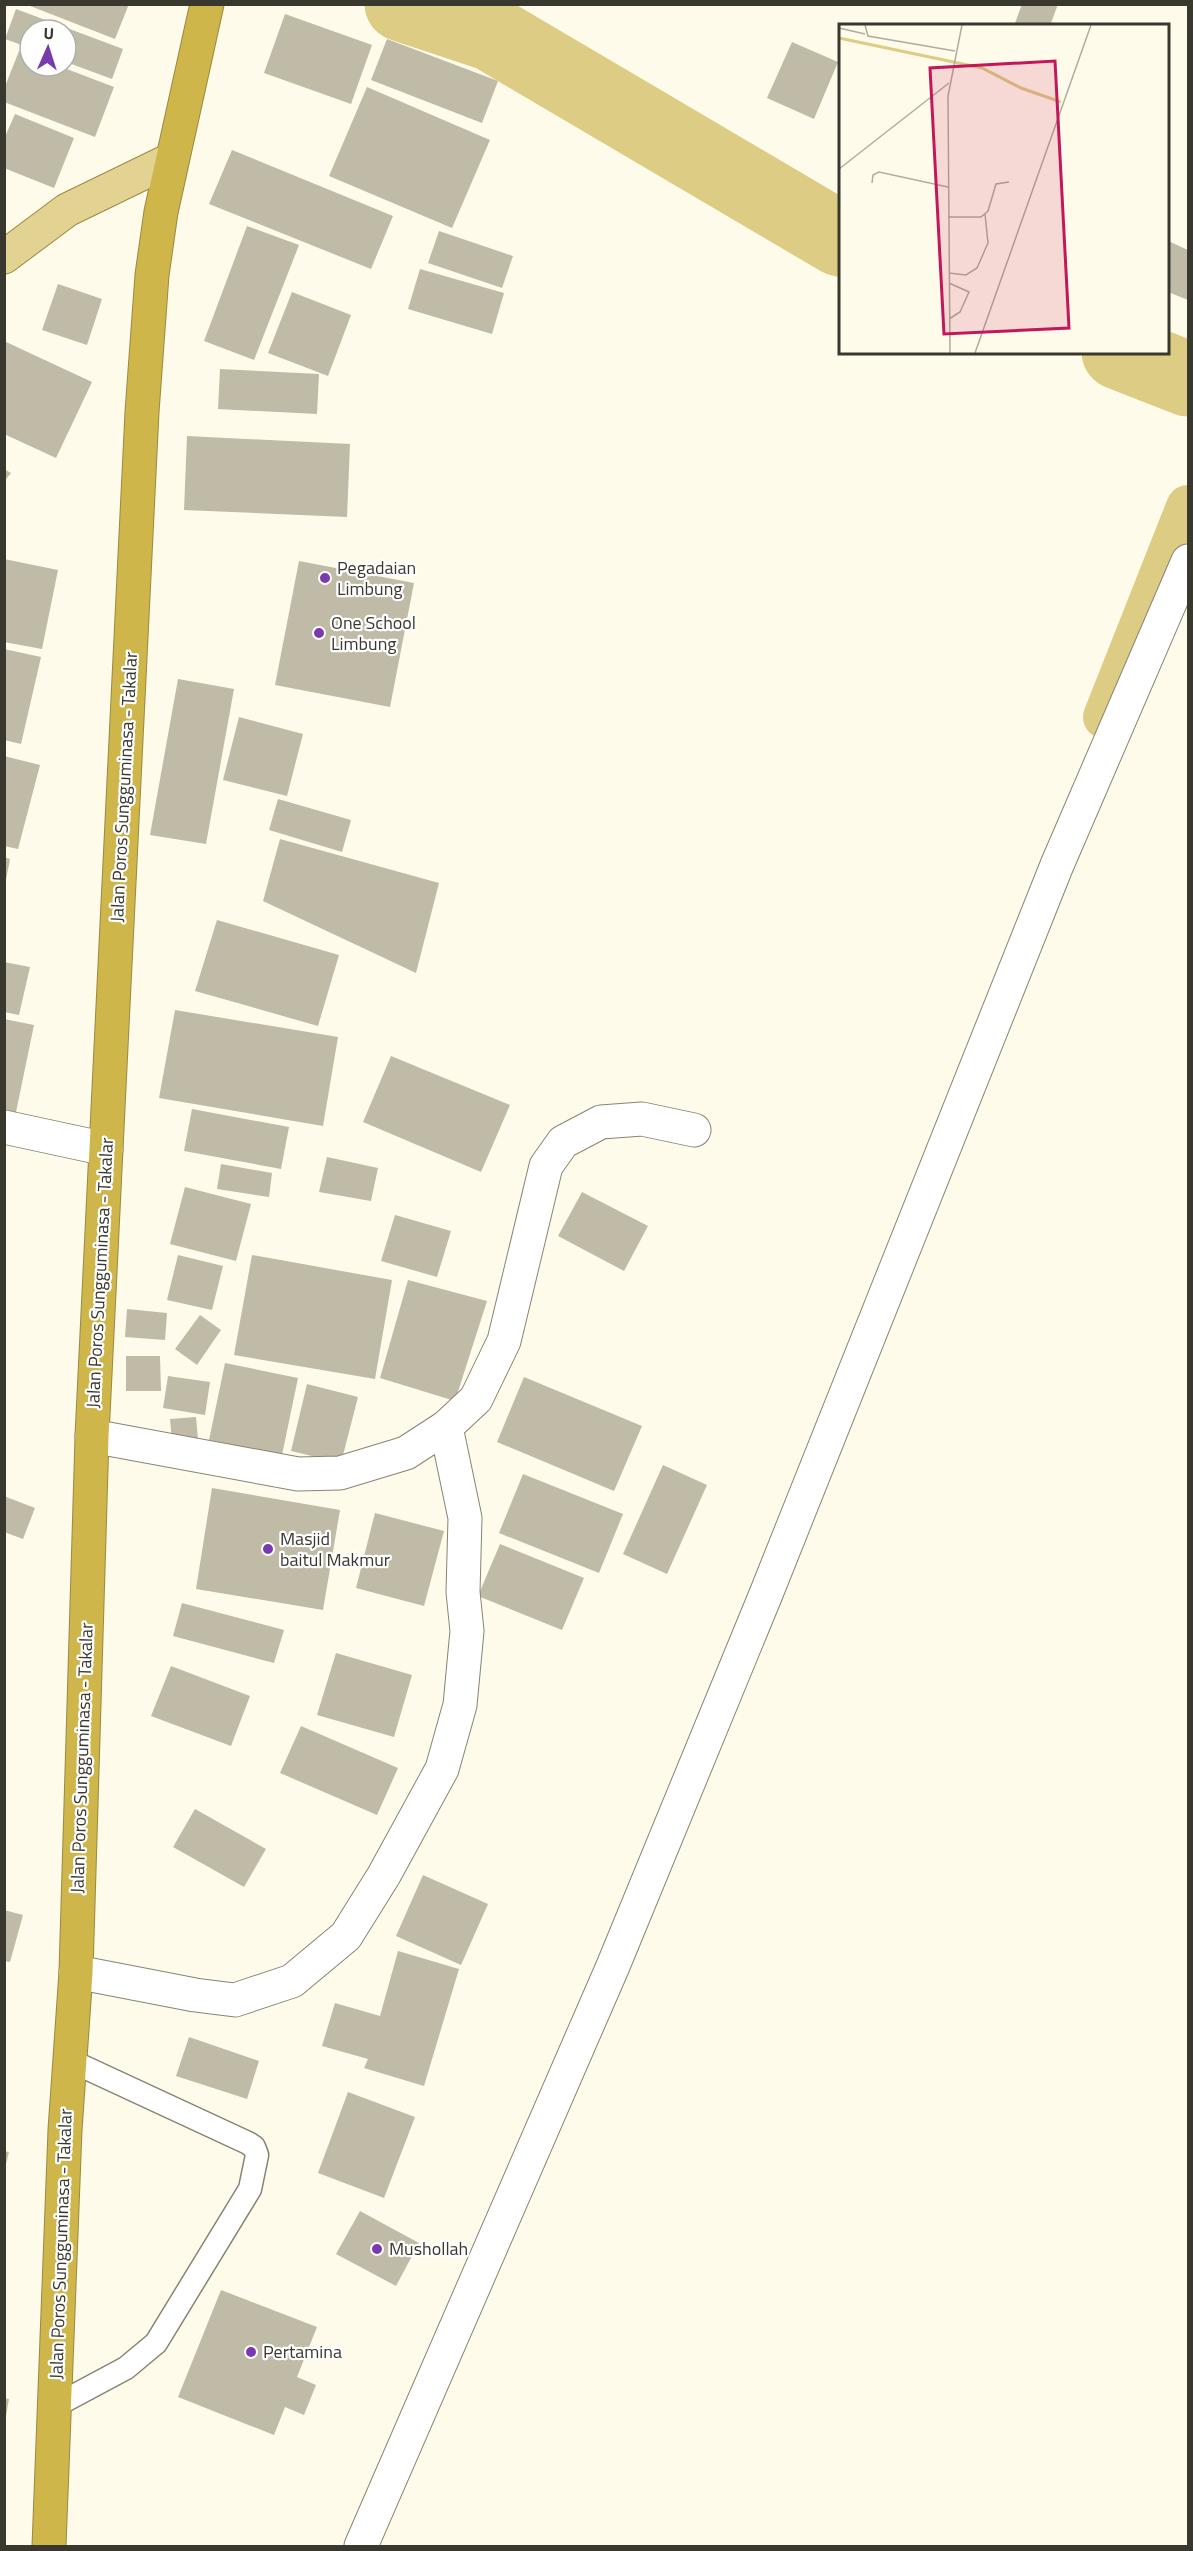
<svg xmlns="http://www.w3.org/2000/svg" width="1193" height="2551" viewBox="0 0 1193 2551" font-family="'Titillium Web',sans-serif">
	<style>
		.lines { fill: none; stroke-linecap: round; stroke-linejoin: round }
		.canal { stroke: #ddcc84; stroke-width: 44 }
		.river { stroke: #ddcc84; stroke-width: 75 }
		.building { fill: #bfbba7 }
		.lane-casing { stroke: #898472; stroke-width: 25 }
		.street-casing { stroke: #898472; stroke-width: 35 }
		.primary-casing { stroke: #9a8a41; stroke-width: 35 }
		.highway-casing { stroke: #9a8a41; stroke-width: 35 }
		.lane { stroke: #fff; stroke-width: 22 }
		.street { stroke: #fff; stroke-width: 33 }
		.primary { stroke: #e2d393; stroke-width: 33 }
		.highway { stroke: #ceb64b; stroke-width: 33 }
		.poi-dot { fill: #7a3aae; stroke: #fff; stroke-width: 2 }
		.labels { text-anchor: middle; stroke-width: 4.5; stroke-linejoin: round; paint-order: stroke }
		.poi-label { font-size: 18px; fill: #39382f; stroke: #fff; text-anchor: start }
		.street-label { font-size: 18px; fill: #39382f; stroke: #fff }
		.inset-river { fill: none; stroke: #ddcc84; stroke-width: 3 }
		.inset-road { fill: none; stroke: #b0ad9f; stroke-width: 1.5 }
		.view { fill: #c2185b; fill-opacity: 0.15; stroke: #c2185b; stroke-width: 3 }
		.inset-edge { fill: none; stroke: #39382f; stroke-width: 3 }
	</style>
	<rect width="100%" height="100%" fill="#fffbea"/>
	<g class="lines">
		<!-- canal -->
		<path class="canal" d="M 1105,717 L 1188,507"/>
		<!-- river -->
		<g class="river">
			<path d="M 402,4 L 492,34 L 840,239"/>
			<path d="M 1119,352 L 1188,379"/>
		</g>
	</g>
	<!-- building -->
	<g class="building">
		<path d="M 25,4 L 129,4 L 115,39 Z"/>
		<path d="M 1022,4 L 1058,4 L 1050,26 L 1014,26 Z"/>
		<path d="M 16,9 L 123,49 L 112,79 L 66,62 L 66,30 L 30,30 L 30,48 L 5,39 Z"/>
		<path d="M 285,14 L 372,45 L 351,104 L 264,73 Z"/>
		<path d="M 387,39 L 498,81 L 482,123 L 371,80 Z"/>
		<path d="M 792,42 L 838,62 L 814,119 L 767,98 Z"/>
		<path d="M 19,51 L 30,55 L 30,66 L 59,66 L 114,87 L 95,137 L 4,102 L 4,89 Z"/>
		<path d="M 367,87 L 490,140 L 452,228 L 329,176 Z"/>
		<path d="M 15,114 L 74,138 L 54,188 L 4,168 L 4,139 Z"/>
		<path d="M 232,150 L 393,216 L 371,269 L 209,204 Z"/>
		<path d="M 247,226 L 299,245 L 254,360 L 204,341 Z"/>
		<path d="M 439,231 L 513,256 L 502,288 L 428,263 Z"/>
		<path d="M 1168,241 L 1188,250 L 1188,300 L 1168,292 Z"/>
		<path d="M 420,269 L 504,293 L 492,334 L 408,309 Z"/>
		<path d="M 58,284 L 102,299 L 87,345 L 42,330 Z"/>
		<path d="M 292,292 L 351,315 L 328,376 L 268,353 Z"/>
		<path d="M 4,341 L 92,382 L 56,458 L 4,434 Z"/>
		<path d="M 220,369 L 319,374 L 317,414 L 218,409 Z"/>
		<path d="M 187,436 L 350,444 L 347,517 L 184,510 Z"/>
		<path d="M 4,469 L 11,473 L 4,482 Z"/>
		<path d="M 4,559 L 58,570 L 42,649 L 4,642 Z"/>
		<path d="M 299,561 L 414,583 L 390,707 L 275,685 Z"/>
		<path d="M 4,649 L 41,657 L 21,744 L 4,740 Z"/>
		<path d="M 178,679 L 234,689 L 206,844 L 150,835 Z"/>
		<path d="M 239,717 L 303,734 L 287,796 L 223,780 Z"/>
		<path d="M 4,756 L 40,765 L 18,849 L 4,846 Z"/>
		<path d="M 278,799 L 351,820 L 342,852 L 269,830 Z"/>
		<path d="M 280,839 L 439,883 L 416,973 L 263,901 Z"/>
		<path d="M 4,857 L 10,859 L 6,880 L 4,880 Z"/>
		<path d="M 217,920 L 339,955 L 318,1026 L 195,991 Z"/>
		<path d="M 4,962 L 30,967 L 19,1015 L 4,1012 Z"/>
		<path d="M 175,1010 L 338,1037 L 323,1126 L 159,1098 Z"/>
		<path d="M 4,1019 L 34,1025 L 15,1117 L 4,1115 Z"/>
		<path d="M 391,1056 L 510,1105 L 481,1172 L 363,1122 Z"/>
		<path d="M 192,1109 L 289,1127 L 281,1169 L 184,1151 Z"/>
		<path d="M 327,1157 L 378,1168 L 371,1201 L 319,1192 Z"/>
		<path d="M 221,1164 L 272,1173 L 269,1197 L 217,1189 Z"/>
		<path d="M 185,1187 L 251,1204 L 236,1261 L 170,1244 Z"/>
		<path d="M 582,1192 L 648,1226 L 624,1271 L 558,1236 Z"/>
		<path d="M 395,1215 L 451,1231 L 437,1277 L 381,1261 Z"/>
		<path d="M 178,1255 L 223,1266 L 212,1310 L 167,1300 Z"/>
		<path d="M 252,1255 L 392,1280 L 375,1379 L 234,1355 Z"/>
		<path d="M 408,1280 L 487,1301 L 455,1401 L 380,1378 Z"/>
		<path d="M 127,1309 L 167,1313 L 165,1340 L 125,1337 Z"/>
		<path d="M 200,1315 L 221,1330 L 197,1365 L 175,1349 Z"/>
		<path d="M 126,1356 L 160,1356 L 161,1391 L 126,1391 Z"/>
		<path d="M 225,1363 L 298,1378 L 282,1455 L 209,1440 Z"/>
		<path d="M 168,1376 L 210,1382 L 205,1415 L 163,1408 Z"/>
		<path d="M 524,1377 L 642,1426 L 614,1491 L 497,1442 Z"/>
		<path d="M 307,1384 L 358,1397 L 341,1463 L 291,1451 Z"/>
		<path d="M 196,1417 L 198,1439 L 172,1441 L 170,1419 Z"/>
		<path d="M 663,1465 L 707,1485 L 667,1574 L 623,1554 Z"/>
		<path d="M 523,1474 L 623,1514 L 599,1573 L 499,1533 Z"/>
		<path d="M 212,1488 L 340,1510 L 323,1610 L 196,1589 Z"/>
		<path d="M 4,1496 L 35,1508 L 23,1539 L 4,1532 Z"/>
		<path d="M 375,1513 L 444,1531 L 424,1606 L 356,1588 Z"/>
		<path d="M 500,1544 L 584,1578 L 562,1630 L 478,1596 Z"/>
		<path d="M 182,1603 L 284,1630 L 274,1663 L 173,1636 Z"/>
		<path d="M 336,1653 L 412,1675 L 394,1737 L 317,1715 Z"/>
		<path d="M 171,1666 L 250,1696 L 231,1746 L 151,1716 Z"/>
		<path d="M 301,1726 L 398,1768 L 377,1815 L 280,1773 Z"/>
		<path d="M 195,1809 L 266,1849 L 244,1887 L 173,1847 Z"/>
		<path d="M 423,1875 L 488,1904 L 461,1965 L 396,1936 Z"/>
		<path d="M 4,1910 L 23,1915 L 10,1962 L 4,1961 Z"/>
		<path d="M 398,1951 L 459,1969 L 424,2086 L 364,2068 L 368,2059 L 322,2046 L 335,2003 L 380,2016 Z"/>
		<path d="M 189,2037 L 259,2061 L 247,2099 L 176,2076 Z"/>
		<path d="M 348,2092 L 415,2117 L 384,2198 L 318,2173 Z"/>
		<path d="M 4,2151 L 9,2152 L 5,2168 L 4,2168 Z"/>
		<path d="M 360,2211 L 419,2243 L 396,2286 L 336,2254 Z"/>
		<path d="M 221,2290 L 317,2327 L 297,2377 L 316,2385 L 304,2415 L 285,2407 L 274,2435 L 178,2397 Z"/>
		<path d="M 4,2398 L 9,2399 L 6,2416 L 4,2416 Z"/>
	</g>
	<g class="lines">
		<defs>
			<path id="lane" d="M 55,2406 L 126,2368 L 156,2343 L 250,2189 L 257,2155 L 254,2147 L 248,2143 L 69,2060"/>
			<g id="street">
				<path d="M 4,1127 L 106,1149"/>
				<path d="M 92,1436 L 298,1474 L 340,1473 L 406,1453 L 446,1427 L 476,1399 L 504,1341 L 546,1166 L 563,1142 L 601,1122 L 642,1119 L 694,1130"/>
				<path d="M 76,1972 L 195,1995 L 235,2000 L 292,1981 L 346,1936 L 384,1875 L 442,1769 L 460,1705 L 467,1631 L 463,1592 L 465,1518 L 446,1427"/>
				<path d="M 361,2546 L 613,1966 L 766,1594 L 1057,865 L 1188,561"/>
			</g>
			<path id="primary" d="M 4,257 L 67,210 L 172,159"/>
			<path id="highway" d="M 49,2546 L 65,2130 L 76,1972 L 92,1436 L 142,412 L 152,275 L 161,212 L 207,4"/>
		</defs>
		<!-- lane casing -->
		<use href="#lane" class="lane-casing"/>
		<!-- street casing -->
		<use href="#street" class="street-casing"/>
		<!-- primary casing -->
		<use href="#primary" class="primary-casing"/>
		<!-- highway casing -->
		<use href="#highway" class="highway-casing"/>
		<!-- lane -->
		<use href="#lane" class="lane"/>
		<!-- street -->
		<use href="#street" class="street"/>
		<!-- primary -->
		<use href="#primary" class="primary"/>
		<!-- highway -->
		<use href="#highway" class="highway"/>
	</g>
	<!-- markers -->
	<g class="poi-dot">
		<circle cx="325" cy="578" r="6"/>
		<circle cx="319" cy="633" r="6"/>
		<circle cx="268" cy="1549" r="6"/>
		<circle cx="377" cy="2249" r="6"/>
		<circle cx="251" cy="2352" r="6"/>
	</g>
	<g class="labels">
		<!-- poi labels -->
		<g class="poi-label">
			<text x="337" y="574">Pegadaian<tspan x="337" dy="21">Limbung</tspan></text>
			<text x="331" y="629">One School<tspan x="331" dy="21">Limbung</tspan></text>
			<text x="280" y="1545">Masjid<tspan x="280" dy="21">baitul Makmur</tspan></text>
			<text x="389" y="2255">Mushollah</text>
			<text x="263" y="2358">Pertamina</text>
		</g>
		<!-- street labels -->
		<g class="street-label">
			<text transform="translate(124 787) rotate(-87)" y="6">Jalan Poros Sungguminasa - Takalar</text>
			<text transform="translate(100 1273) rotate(-87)" y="6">Jalan Poros Sungguminasa - Takalar</text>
			<text transform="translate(82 1758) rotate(-88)" y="6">Jalan Poros Sungguminasa - Takalar</text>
			<text transform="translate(61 2244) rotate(-88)" y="6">Jalan Poros Sungguminasa - Takalar</text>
		</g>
	</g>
	<!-- overview -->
	<g transform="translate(839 24)">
		<rect width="330" height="330" fill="#fffbea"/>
		<path class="inset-river" d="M 0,14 L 143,44 L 182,64 L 222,78"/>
		<path class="inset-road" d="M 26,1 L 29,12 L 116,27M 0,4 L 26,10M 0,145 L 110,59M 33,159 L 34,151 L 40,148 L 109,163M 109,193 L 142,193 L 149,187 L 157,160 L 170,158M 110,249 L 127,251 L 138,244 L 149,219 L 146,190M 110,259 L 130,268 L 121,288 L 110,295M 111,329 L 109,72 L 123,1M 136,329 L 252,1"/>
		<path class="view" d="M 216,37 L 230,304 L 105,310 L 91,44 Z"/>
		<rect width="330" height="330" class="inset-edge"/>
	</g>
	<!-- border -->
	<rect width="1193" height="2551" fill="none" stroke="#39382f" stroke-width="12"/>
	<!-- north arrow -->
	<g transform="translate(48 48) rotate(3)"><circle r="28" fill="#ffffff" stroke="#b0afac" stroke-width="1.5"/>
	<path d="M0-4.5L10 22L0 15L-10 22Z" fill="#7a3aae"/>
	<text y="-9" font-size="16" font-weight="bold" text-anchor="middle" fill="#39382f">U</text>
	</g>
</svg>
